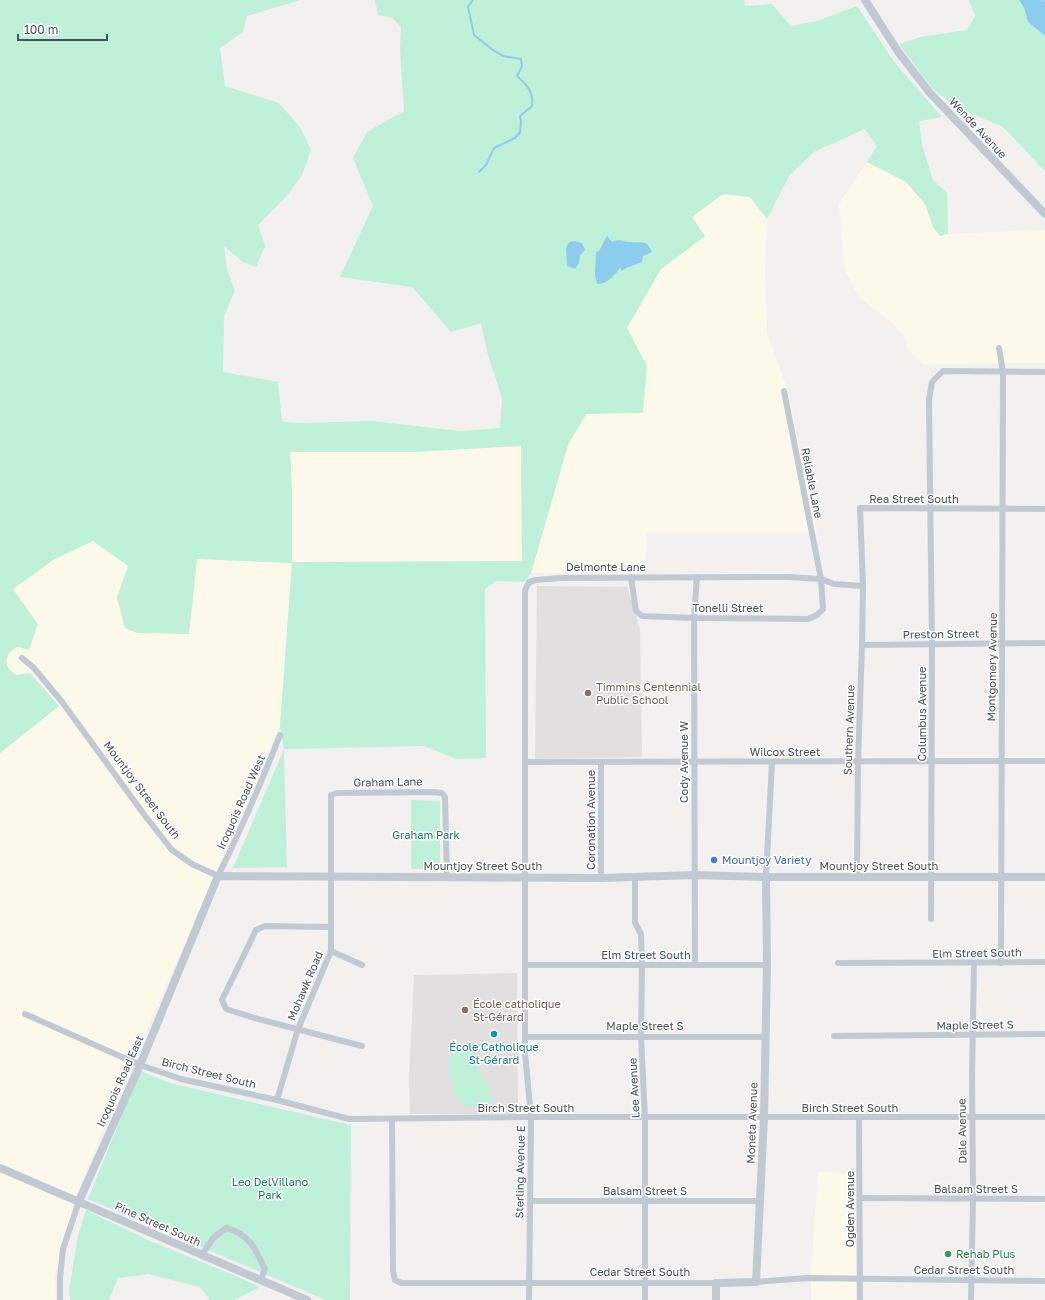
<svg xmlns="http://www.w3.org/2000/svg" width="1045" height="1300" viewBox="0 0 1045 1300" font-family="'Golos Text',sans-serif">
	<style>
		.commercial { fill: #fcf9ea }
		.education { fill: #e1dfdf }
		.green { fill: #bff0d8; fill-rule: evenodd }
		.water { fill: #8ccded }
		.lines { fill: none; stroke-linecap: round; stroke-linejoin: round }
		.stream { stroke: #8ccded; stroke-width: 2 }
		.minor { stroke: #c1c9d2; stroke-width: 6 }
		.tertiary { stroke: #c1c9d2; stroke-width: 8 }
		.education-dot { fill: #8d6e63; stroke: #fff; stroke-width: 1.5 }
		.shop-dot { fill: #3f7fe0; stroke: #fff; stroke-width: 1.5 }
		.culture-dot { fill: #0f9aa8; stroke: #fff; stroke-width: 1.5 }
		.leisure-dot { fill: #2e9e5b; stroke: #fff; stroke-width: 1.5 }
		.labels { text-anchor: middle; stroke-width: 3; stroke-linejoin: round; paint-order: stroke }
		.street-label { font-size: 11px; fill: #48515e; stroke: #fff }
		.education-label { font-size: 11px; fill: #785e54; stroke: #fff; text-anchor: start }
		.park-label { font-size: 11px; fill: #168158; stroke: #fff }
		.shop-label { font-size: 11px; fill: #366cbe; stroke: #fff; text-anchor: start }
		.culture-label { font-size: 11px; fill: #0d838f; stroke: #fff }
		.leisure-label { font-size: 11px; fill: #27864d; stroke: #fff; text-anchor: start }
	</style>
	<rect width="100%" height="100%" fill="#f3f0f0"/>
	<!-- commercial -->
	<g class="commercial">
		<path d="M 867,162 L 906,182 L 925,204 L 933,227 L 940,236 L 948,234 L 1045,230 L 1045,363 L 922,364 L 907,348 L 905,337 L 892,323 L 859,297 L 845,270 L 839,204 Z"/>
		<path d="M 723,194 L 750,197 L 767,219 L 765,271 L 767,333 L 787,388 L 817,532 L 647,532 L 645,573 L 531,573 L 568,445 L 586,414 L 647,366 L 627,328 L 661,269 L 705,237 L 692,217 Z"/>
		<path d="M 521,446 L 522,561 L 292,563 L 280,726 L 105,1125 L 78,1191 L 55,1276 L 56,1300 L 0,1300 L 0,753 L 59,706 L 31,673 L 16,675 L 9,670 L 6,661 L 9,653 L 15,648 L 21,647 L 13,589 L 53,560 L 93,541 L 128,566 L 117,598 L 197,559 L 292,562 L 292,489 L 290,452 L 467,449 Z"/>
		<path d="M 818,1172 L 857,1173 L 856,1300 L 811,1300 L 811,1275 Z"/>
	</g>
	<!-- education -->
	<g class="education">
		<path d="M 537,586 L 627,587 L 640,629 L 642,757 L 535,759 Z"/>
		<path d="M 517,973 L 518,1114 L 410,1114 L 409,1079 L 414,975 Z"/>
	</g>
	<!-- green -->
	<g class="green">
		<path d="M 0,0 L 300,0 L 247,16 L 243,32 L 220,48 L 225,86 L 279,103 L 300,127 L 311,150 L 302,175 L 286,197 L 258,225 L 265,246 L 256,267 L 243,262 L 224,246 L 227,270 L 235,290 L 224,317 L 223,372 L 278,382 L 282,422 L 301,423 L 372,421 L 460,431 L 500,428 L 502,398 L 488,355 L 481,323 L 451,332 L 412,287 L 340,277 L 373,206 L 353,158 L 367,132 L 404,111 L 400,49 L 401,27 L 392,18 L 378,15 L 375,0 L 744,0 L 745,6 L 772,4 L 791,26 L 817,21 L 857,6 L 895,63 L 942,117 L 919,121 L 922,145 L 933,180 L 947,193 L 948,234 L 940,236 L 933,227 L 925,204 L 906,182 L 867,162 L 877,146 L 865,129 L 814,152 L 789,176 L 767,219 L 750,197 L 723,194 L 692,217 L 705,236 L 661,269 L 627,328 L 647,366 L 643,413 L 586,414 L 568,445 L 531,573 L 524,582 L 497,581 L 485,589 L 486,758 L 456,759 L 424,746 L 284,749 L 287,867 L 233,868 L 284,749 L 280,726 L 292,563 L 197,559 L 189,634 L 137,633 L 125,628 L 117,598 L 128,566 L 93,541 L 53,560 L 13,589 L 38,624 L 29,650 C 26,649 23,648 20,647 C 9,647 3,660 9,669 C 10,671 14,673 16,675 L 30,673 L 59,706 L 0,753 ZM 521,446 L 522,561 L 292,562 L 292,489 L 290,452 L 415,452 Z"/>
		<path d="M 969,0 L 1019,0 L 1024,8 L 1028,22 L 1045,36 L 1045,171 L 1003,127 L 955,107 L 932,88 L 899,44 L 920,37 L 967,30 L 975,16 Z"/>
		<path d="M 411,800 L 440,801 L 440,869 L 411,869 Z"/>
		<path d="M 473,1050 C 474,1057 475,1064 478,1070 C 483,1083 493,1082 490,1102 L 481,1105 L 465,1106 L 455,1095 L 449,1071 L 449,1058 L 455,1053 Z"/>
		<path d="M 140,1071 L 173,1084 L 351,1125 L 350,1300 L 326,1300 L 88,1199 Z"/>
		<path d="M 86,1210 L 148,1240 L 236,1276 L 260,1287 L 234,1300 L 210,1300 L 200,1287 L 148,1274 L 118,1278 L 109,1300 L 70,1300 L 69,1291 L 78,1236 Z"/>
	</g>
	<!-- water -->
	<g class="water">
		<path d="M 1019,0 L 1044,0 L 1045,1 L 1045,36 L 1028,22 L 1024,8 Z"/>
		<path d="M 607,236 L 612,242 C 621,238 623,242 631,242 C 641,243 647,239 652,252 L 643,256 L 642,262 C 637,264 625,268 622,271 L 620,268 C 614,276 607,284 597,284 L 595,276 L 596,252 L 599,251 Z"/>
		<path d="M 575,241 L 582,243 L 585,250 L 580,255 L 579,263 L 575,269 L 567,266 L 566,248 L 569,242 Z"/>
	</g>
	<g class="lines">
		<!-- stream -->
		<path class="stream" d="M 473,0 L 468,7 L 474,35 L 493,50 L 503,56 L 521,59 L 522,66 L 517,76 C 527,85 534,92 532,106 L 520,116 L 521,122 L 520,132 L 515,138 L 494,148 L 486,165 L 479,172"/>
		<!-- minor -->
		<g class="minor">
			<path d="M 999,348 L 1003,372 L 1001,963"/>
			<path d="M 631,577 L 636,611 L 642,616 L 694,618 L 808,619 L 817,615 L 823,609 L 821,579 L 784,391"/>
			<path d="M 862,645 L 1045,643"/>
			<path d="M 22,658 L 33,667 L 62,702 L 146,817 L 172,850 L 192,864 L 218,876 C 241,830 261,783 280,735"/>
			<path d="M 525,762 L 1045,761"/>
			<path d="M 857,876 L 858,762 L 862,645 L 863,586 L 860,508 L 1045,509"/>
			<path d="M 635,877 L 635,923 L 641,934 L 642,965 L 641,1036 L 645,1118 L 645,1300"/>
			<path d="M 766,877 L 772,762"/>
			<path d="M 601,878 L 601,762"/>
			<path d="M 931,919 L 932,644 L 929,400 L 932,382 L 943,371 L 1045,372"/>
			<path d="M 331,927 L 265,926 L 256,930 L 222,1000 L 226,1009 L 258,1019 L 362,1046"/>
			<path d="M 331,951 L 362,965"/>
			<path d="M 838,963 L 1045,962"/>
			<path d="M 526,965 L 767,965"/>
			<path d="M 695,965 L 694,618 L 697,577"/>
			<path d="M 25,1014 L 140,1065 L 181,1079 L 277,1100 L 349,1119 L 531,1117 L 1045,1117"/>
			<path d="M 834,1036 L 1045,1034"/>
			<path d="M 525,1037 L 766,1037"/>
			<path d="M 277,1100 L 298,1029 L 331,951 L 331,795 L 337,793 L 434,792 L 442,793 L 445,797 L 447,877"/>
			<path d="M 859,1118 L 860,1300"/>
			<path d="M 392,1120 L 393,1271 L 395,1280 L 401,1283 L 716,1283"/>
			<path d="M 860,1198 L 1045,1199"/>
			<path d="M 530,1201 L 760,1201"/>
			<path d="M 202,1255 L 213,1238 L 226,1228 C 248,1233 256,1249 265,1269 L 261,1280"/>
			<path d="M 756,1282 L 807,1278 L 1045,1281"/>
			<path d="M 60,1300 L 60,1278 L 63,1249 L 79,1201"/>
			<path d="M 529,1300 L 531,1117 L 525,1053 L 525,590 L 529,582 L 536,580 L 560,578 L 789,577 L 821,579 L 834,584 L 863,586"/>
			<path d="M 971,1300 L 973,1199 L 972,1076 L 974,963"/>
		</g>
		<!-- tertiary -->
		<g class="tertiary">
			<path d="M 865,0 L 899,53 L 930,93 L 1045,214"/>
			<path d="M 0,1168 L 307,1300"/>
			<path d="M 79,1201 L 140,1065 L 218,876 L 601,878 L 695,875 L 766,877 L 1045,877"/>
			<path d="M 716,1300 L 716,1283 L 756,1282 L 764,1117 L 767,965 L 766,877"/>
		</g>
	</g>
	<!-- markers -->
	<g class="education-dot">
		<circle cx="588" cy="693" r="4"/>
		<circle cx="465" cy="1010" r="4"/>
	</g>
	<circle class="shop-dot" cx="714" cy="860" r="4"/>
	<circle class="culture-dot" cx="494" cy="1034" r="4"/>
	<circle class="leisure-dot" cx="948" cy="1254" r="4"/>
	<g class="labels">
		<!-- street labels -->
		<g class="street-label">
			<text transform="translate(978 128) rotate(47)" y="4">Wende Avenue</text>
			<text transform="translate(812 483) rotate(79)" y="4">Reliable Lane</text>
			<text x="914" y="503">Rea Street South</text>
			<text x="606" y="571">Delmonte Lane</text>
			<text x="728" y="612">Tonelli Street</text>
			<text transform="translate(941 634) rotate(-1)" y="4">Preston Street</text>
			<text transform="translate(992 667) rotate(-89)" y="4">Montgomery Avenue</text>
			<text transform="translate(922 714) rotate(-90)" y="4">Columbus Avenue</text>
			<text transform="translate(849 730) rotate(-88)" y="4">Southern Avenue</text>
			<text x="785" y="756">Wilcox Street</text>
			<text transform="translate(684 762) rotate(-90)" y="4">Cody Avenue W</text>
			<text transform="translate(388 782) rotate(-1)" y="4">Graham Lane</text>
			<text transform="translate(142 790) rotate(53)" y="4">Mountjoy Street South</text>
			<text transform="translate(241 802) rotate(-66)" y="4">Iroquois Road West</text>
			<text transform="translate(591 820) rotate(-90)" y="4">Coronation Avenue</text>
			<text x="483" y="870">Mountjoy Street South</text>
			<text x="879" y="870">Mountjoy Street South</text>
			<text transform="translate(977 953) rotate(-1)" y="4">Elm Street South</text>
			<text x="646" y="959">Elm Street South</text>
			<text transform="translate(305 986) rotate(-67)" y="4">Mohawk Road</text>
			<text transform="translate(975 1025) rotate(-1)" y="4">Maple Street S</text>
			<text x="645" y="1030">Maple Street S</text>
			<text transform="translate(209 1073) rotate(14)" y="4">Birch Street South</text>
			<text transform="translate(120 1081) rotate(-66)" y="4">Iroquois Road East</text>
			<text transform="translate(634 1088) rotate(-93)" y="4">Lee Avenue</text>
			<text x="526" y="1112">Birch Street South</text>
			<text x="850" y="1112">Birch Street South</text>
			<text transform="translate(752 1123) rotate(-88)" y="4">Moneta Avenue</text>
			<text transform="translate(962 1131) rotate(-91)" y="4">Dale Avenue</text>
			<text transform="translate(520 1172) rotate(-89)" y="4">Sterling Avenue E</text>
			<text x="976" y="1193">Balsam Street S</text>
			<text x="645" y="1195">Balsam Street S</text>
			<text transform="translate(850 1209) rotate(-90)" y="4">Ogden Avenue</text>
			<text transform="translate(158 1224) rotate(24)" y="4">Pine Street South</text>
			<text x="964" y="1274">Cedar Street South</text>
			<text x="640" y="1276">Cedar Street South</text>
		</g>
		<!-- education labels -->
		<g class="education-label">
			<text x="596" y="691">Timmins Centennial<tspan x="596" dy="13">Public School</tspan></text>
			<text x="473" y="1008">École catholique<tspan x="473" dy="13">St-Gérard</tspan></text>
		</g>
		<!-- park labels -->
		<g class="park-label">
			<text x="426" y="839">Graham Park</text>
			<text x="270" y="1186">Leo DelVillano<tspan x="270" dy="13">Park</tspan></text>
		</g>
		<!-- shop labels -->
		<g class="shop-label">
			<text x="722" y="864">Mountjoy Variety</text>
		</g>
		<!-- culture labels -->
		<g class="culture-label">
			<text x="494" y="1051">École Catholique<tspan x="494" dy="13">St-Gérard</tspan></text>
		</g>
		<!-- leisure labels -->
		<g class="leisure-label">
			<text x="956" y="1258">Rehab Plus</text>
		</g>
	</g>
	<!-- scale -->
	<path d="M18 34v6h89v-6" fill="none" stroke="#48515e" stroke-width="2"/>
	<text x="24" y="34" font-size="12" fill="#48515e" stroke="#ffffff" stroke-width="3" paint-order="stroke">100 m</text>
</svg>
